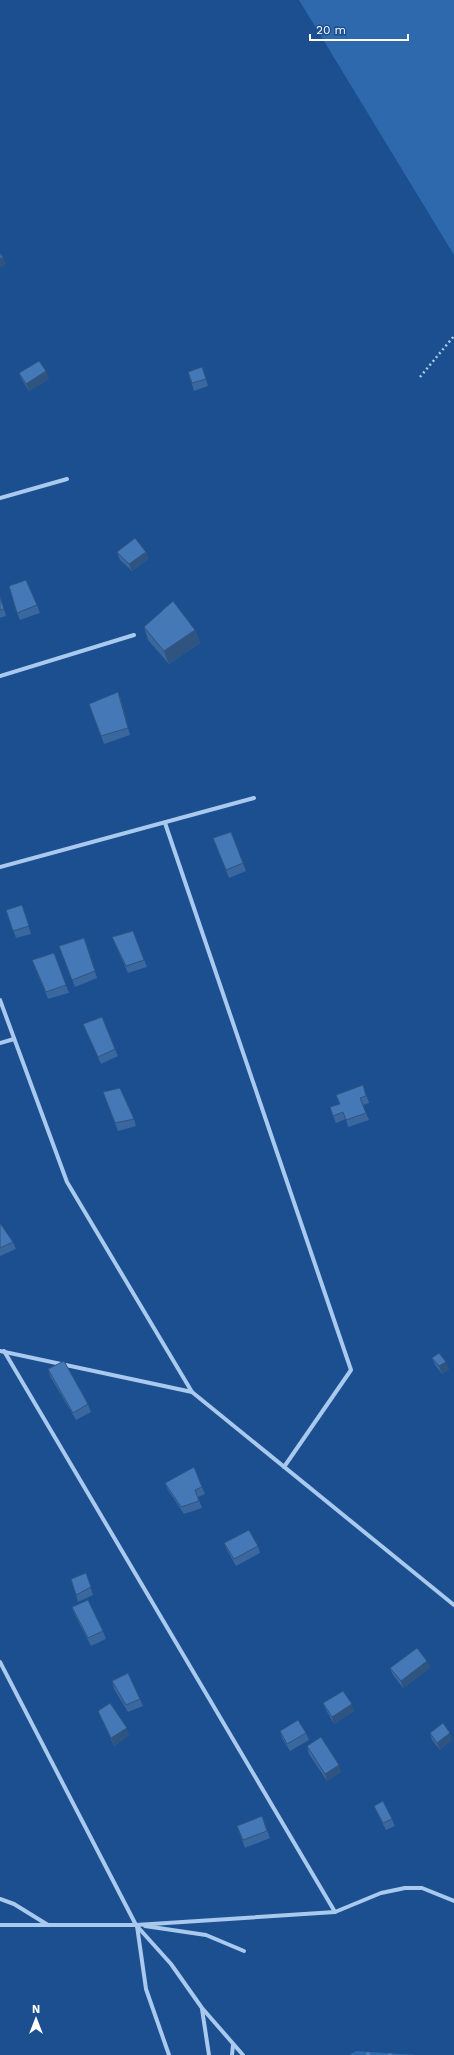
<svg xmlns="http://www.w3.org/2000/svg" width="454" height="2055" viewBox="0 0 454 2055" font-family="'Work Sans',sans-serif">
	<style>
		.forest { fill: url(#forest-firs) }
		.garden { fill: #2e69ad }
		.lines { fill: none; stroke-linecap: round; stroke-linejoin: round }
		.path { stroke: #a9c9ee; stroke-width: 2.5; stroke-dasharray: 2 3; stroke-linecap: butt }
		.minor { stroke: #a9c9ee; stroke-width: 4 }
		.wall { fill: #3a679d }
		.shaded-wall { fill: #305480 }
		.building { fill: #4478b7; stroke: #305480 }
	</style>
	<defs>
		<pattern id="forest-firs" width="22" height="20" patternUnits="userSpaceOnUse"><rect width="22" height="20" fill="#2e69ad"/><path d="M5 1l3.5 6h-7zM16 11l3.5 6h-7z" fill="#4d80b9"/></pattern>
	</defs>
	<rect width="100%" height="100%" fill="#1b4f8f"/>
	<!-- forest -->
	<path class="forest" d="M 356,2051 L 415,2055 L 349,2055 Z"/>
	<!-- garden -->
	<path class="garden" d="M 299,0 L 454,0 L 454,255 Z"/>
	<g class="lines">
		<!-- path -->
		<path class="path" d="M 420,377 L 454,336"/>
		<!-- minor -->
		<g class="minor">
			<path d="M 0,498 L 67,479"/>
			<path d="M 0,676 L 134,635"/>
			<path d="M 165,823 L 351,1370 L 284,1467"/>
			<path d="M 0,867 L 254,798"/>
			<path d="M 0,1000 L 67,1182 L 192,1392"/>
			<path d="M 0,1043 L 14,1039"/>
			<path d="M 0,1351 L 192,1392 L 454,1605"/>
			<path d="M 4,1351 L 335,1912"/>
			<path d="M 0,1662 L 136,1925 L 171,1964 L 202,2008 L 243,2055"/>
			<path d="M 0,1899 L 14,1904 L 48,1925"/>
			<path d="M 0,1925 L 136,1925 L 335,1912 L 381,1893 L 405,1888 L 422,1888 L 454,1901"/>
			<path d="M 137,1926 L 146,1989 L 169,2055"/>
			<path d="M 145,1926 L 206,1935 L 244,1951"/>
			<path d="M 202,2009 L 209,2055"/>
			<path d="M 232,2055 L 233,2045"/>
		</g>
	</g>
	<!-- wall -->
	<g class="wall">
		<path d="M 202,367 L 208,386 L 194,391 L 188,372 Z"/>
		<path d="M 19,373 L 49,379 L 29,391 L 22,380 Z"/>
		<path d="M 117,552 L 146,552 L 148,559 L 132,571 L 120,560 Z"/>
		<path d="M 0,596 L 6,616 L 0,618 Z"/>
		<path d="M 37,605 L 40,613 L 20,620 L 17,613 Z"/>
		<path d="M 144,627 L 195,630 L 200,643 L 169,664 L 148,640 Z"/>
		<path d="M 118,692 L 121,699 L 130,735 L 104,744 L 89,704 Z"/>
		<path d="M 231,832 L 246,871 L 229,878 L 213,838 Z"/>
		<path d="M 22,905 L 31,934 L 16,938 L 6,910 Z"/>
		<path d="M 133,931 L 147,967 L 128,973 L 115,944 L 112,937 Z"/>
		<path d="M 84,938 L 97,978 L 75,987 L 59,946 Z"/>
		<path d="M 54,953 L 69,993 L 48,999 L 32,960 Z"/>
		<path d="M 83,1024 L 115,1049 L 118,1056 L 101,1064 Z"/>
		<path d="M 363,1085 L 369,1103 L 363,1105 L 369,1120 L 348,1127 L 346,1119 L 336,1123 L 330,1107 L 340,1104 Z"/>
		<path d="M 103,1092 L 134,1119 L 136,1126 L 118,1131 Z"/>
		<path d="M 0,1223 L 13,1242 L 16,1249 L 0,1256 Z"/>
		<path d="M 432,1358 L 449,1369 L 442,1374 L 435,1365 Z"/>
		<path d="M 48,1369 L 88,1404 L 91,1412 L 76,1420 L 50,1376 Z"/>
		<path d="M 165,1483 L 202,1487 L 205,1494 L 198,1497 L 202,1508 L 184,1514 L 168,1490 Z"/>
		<path d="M 224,1543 L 258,1546 L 260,1553 L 236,1566 L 227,1550 Z"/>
		<path d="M 86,1573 L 93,1595 L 78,1602 L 76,1595 Z"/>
		<path d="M 72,1607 L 103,1631 L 106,1639 L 91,1646 L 75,1615 Z"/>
		<path d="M 427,1661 L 430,1668 L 403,1688 L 393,1675 L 390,1668 Z"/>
		<path d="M 112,1681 L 140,1699 L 143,1706 L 128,1712 L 114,1689 Z"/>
		<path d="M 323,1703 L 354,1711 L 334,1724 L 326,1710 Z"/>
		<path d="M 98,1711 L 129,1735 L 114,1746 L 101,1718 Z"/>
		<path d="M 280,1731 L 306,1733 L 309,1740 L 290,1751 L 282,1738 Z"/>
		<path d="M 430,1733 L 452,1740 L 440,1750 L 432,1740 Z"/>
		<path d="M 307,1746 L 341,1772 L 327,1781 L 309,1754 Z"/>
		<path d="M 374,1806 L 392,1819 L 395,1826 L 386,1830 L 377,1813 Z"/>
		<path d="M 262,1816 L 270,1838 L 245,1848 L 237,1826 Z"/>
	</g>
	<!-- shaded-wall -->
	<g class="shaded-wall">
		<path d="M 3,257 L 6,264 L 0,268 L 0,259 Z"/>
		<path d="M 46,371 L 49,379 L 29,391 L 26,384 Z"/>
		<path d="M 146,552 L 148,559 L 132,571 L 129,564 Z"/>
		<path d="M 195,630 L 200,643 L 169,664 L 164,651 Z"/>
		<path d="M 118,692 L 121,699 L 130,735 L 128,728 Z"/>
		<path d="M 446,1362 L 449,1369 L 442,1374 L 439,1366 Z"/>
		<path d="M 427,1661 L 430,1668 L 403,1688 L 401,1681 Z"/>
		<path d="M 352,1704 L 354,1711 L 334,1724 L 332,1717 Z"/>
		<path d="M 127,1728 L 129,1735 L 114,1746 L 111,1738 Z"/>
		<path d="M 450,1733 L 452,1740 L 440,1750 L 437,1743 Z"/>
		<path d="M 339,1765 L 341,1772 L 327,1781 L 325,1774 Z"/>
	</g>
	<!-- building -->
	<g class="building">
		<path d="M 0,253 L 3,257 L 0,259 Z"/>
		<path d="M 39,361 L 46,371 L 26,384 L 19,373 Z"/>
		<path d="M 202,367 L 206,379 L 192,383 L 188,372 Z"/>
		<path d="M 135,538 L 146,552 L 129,564 L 117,552 Z"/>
		<path d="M 26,580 L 37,605 L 17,613 L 9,586 Z"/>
		<path d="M 0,597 L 4,609 L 0,610 Z"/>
		<path d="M 173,601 L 195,630 L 164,651 L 144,627 Z"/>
		<path d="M 118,692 L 128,728 L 101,736 L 89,704 Z"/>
		<path d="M 231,832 L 243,863 L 226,870 L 213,838 Z"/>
		<path d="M 22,905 L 29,926 L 13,931 L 6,910 Z"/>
		<path d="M 133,931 L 144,960 L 126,966 L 112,937 Z"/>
		<path d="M 84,938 L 95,971 L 72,980 L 59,946 Z"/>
		<path d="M 54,953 L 66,985 L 46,992 L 32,960 Z"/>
		<path d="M 102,1017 L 115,1049 L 98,1057 L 83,1024 Z"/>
		<path d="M 363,1085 L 366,1096 L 360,1098 L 366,1113 L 346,1120 L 343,1112 L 333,1116 L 330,1107 L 340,1104 L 336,1095 Z"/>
		<path d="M 120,1088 L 134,1119 L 115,1123 L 103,1092 Z"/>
		<path d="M 0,1223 L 13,1242 L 0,1248 Z"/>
		<path d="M 439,1353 L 446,1362 L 439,1366 L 432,1358 Z"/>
		<path d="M 64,1361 L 88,1404 L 73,1413 L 48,1369 Z"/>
		<path d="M 194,1467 L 202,1487 L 195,1490 L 199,1501 L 181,1507 L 165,1483 Z"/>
		<path d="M 249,1530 L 258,1546 L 234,1559 L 224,1543 Z"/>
		<path d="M 86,1573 L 91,1587 L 76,1595 L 71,1579 Z"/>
		<path d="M 88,1600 L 103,1631 L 88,1638 L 72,1607 Z"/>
		<path d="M 417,1648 L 427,1661 L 401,1681 L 390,1668 Z"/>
		<path d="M 128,1673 L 140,1699 L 126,1705 L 112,1681 Z"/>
		<path d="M 343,1691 L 352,1704 L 332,1717 L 323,1703 Z"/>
		<path d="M 110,1703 L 127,1728 L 111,1738 L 98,1711 Z"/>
		<path d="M 298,1720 L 306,1733 L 287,1744 L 280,1731 Z"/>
		<path d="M 443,1723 L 450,1733 L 437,1743 L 430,1733 Z"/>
		<path d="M 321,1737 L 339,1765 L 325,1774 L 307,1746 Z"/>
		<path d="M 383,1801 L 392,1819 L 383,1823 L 374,1806 Z"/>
		<path d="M 262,1816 L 267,1831 L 243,1840 L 237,1826 Z"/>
	</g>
	<!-- north arrow -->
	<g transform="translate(36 2019)" stroke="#1b4f8f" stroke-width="3" paint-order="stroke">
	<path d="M0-3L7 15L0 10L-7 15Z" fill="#ffffff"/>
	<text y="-6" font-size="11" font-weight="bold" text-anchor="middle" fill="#ffffff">N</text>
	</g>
	<!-- scale -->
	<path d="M310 34v6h98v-6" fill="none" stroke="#ffffff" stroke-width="2"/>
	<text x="316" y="34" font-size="12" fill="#ffffff" stroke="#1b4f8f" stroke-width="3" paint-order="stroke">20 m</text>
</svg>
